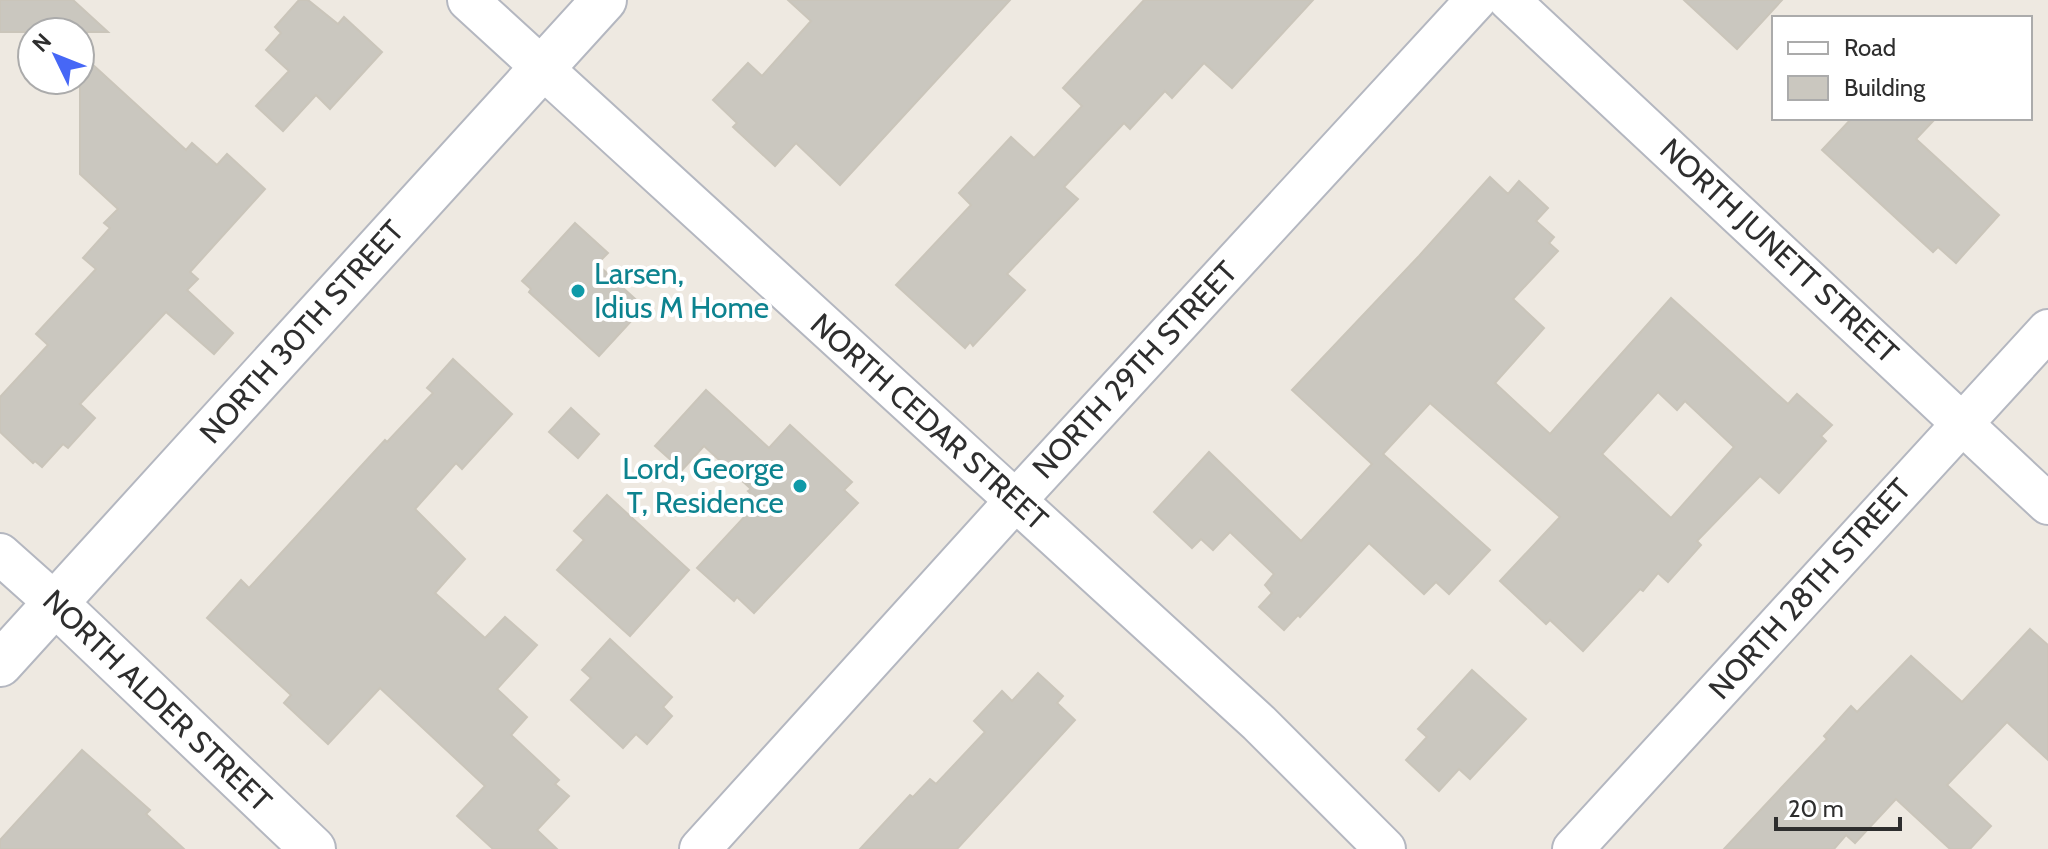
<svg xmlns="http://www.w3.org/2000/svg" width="2048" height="849" viewBox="0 0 2048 849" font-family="Cabin,sans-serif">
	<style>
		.building { fill: #cac7bf; stroke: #cac5ba; stroke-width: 2; fill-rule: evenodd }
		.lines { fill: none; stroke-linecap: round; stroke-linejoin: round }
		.minor-casing { stroke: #b4b7c0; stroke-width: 44 }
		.tertiary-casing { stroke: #b4b7c0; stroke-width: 48 }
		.secondary-casing { stroke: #b4b7c0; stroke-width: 48 }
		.minor { stroke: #fff; stroke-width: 40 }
		.tertiary { stroke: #fff; stroke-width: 44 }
		.secondary { stroke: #fff; stroke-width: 44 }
		.culture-dot { fill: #0f9aa8; stroke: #fff; stroke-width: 3 }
		.labels { text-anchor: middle; stroke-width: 8; stroke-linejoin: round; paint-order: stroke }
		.street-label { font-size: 30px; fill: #2e2e2e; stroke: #fff }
		.culture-label { font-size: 30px; fill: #0d838f; stroke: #fff; text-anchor: start }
	</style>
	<rect width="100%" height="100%" fill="#eee9e1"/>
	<!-- building -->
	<g class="building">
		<path d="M 0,0 L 73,0 L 108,32 L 0,32 Z"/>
		<path d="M 299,0 L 308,0 L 338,24 L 344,17 L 382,52 L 330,109 L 316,95 L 283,131 L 256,106 L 289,71 L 266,50 L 281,33 L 275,27 Z"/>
		<path d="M 788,0 L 1010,0 L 840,185 L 796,143 L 775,166 L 733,127 L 737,123 L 713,100 L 748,63 L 762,76 L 811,21 Z"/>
		<path d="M 1144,0 L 1313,0 L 1232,88 L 1204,63 L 1172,98 L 1165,91 L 1130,129 L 1124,123 L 1064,187 L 1078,199 L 1007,274 L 1025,290 L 973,346 L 970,342 L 965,348 L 896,285 L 971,205 L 959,193 L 1011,137 L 1034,158 L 1082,106 L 1063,88 Z"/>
		<path d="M 1684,0 L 1782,0 L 1737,49 Z"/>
		<path d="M 80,53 L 186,150 L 192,143 L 217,165 L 227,154 L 265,189 L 190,272 L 198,279 L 187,290 L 233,333 L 214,354 L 166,312 L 80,404 L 95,418 L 68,448 L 63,444 L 42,467 L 35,461 L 33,463 L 0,432 L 0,397 L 48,345 L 36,334 L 96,269 L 83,258 L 110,228 L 104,223 L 118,209 L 80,174 Z"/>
		<path d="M 1852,118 L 1936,118 L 1916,139 L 1999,215 L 1956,263 L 1938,247 L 1933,252 L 1822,150 Z"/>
		<path d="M 1490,177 L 1508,194 L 1519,181 L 1548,208 L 1536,221 L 1554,237 L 1549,243 L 1558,251 L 1513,299 L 1544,328 L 1495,383 L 1550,434 L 1671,298 L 1788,404 L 1797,394 L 1832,425 L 1821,436 L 1826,441 L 1779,493 L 1760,476 L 1697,541 L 1701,545 L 1668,582 L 1658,573 L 1643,591 L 1640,589 L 1583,651 L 1550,620 L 1546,624 L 1500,581 L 1560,517 L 1430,403 L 1383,454 L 1490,550 L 1449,594 L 1436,582 L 1424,594 L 1369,543 L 1300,617 L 1298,615 L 1284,630 L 1259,607 L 1272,593 L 1265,585 L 1274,574 L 1230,532 L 1213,550 L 1201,539 L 1192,548 L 1154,512 L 1209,452 L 1301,541 L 1372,464 L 1292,390 L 1419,256 ZM 1658,392 L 1677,410 L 1685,401 L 1734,447 L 1671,518 L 1602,454 Z"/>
		<path d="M 575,223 L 608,253 L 597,264 L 644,307 L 599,356 L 529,292 L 531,289 L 522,281 Z"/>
		<path d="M 453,359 L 512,414 L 462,469 L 456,463 L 415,509 L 465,559 L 435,593 L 485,638 L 505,617 L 537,645 L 497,689 L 527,717 L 511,735 L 559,780 L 555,784 L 569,796 L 537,830 L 557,849 L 493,849 L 457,816 L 485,786 L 380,688 L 328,744 L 284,703 L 291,695 L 207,618 L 241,580 L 249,588 L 385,440 L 387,442 L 433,393 L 427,388 Z"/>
		<path d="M 706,390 L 769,448 L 790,425 L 852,482 L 844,490 L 858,503 L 754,613 L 737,597 L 734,601 L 697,568 L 759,501 L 748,491 L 751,489 L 704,446 L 682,470 L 655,446 Z"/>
		<path d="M 571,408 L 599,434 L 578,458 L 549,432 Z"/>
		<path d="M 607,495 L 689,570 L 630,636 L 557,570 L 584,540 L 574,531 Z"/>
		<path d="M 2030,629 L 2048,645 L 2048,760 L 2007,722 L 1947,785 L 1991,826 L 1970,849 L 1950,849 L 1896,799 L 1855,843 L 1846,835 L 1834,849 L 1724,849 L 1827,739 L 1824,736 L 1851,706 L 1857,712 L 1911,656 L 1962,702 Z"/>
		<path d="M 610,639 L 672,697 L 663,707 L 672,716 L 647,744 L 636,734 L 623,748 L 571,700 L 591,678 L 582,670 Z"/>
		<path d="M 1472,670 L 1526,719 L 1470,779 L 1459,769 L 1439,791 L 1406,760 L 1427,737 L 1418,729 Z"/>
		<path d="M 1038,673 L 1063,696 L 1057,703 L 1075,720 L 957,849 L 860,849 L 910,795 L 913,797 L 930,779 L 936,784 L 985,732 L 974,721 L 1002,691 L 1012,701 Z"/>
		<path d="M 82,750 L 150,810 L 146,814 L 184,849 L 0,849 L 0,840 Z"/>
	</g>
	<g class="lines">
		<defs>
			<g id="minor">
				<path d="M 468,0 L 1259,723 L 1385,849"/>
				<path d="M 1509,0 L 2048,504"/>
				<path d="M 0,554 L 55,603"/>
				<path d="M 700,849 L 1016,500 L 1476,0"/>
				<path d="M 1573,849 L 2048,330"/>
			</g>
			<path id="tertiary" d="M 55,603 L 313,849"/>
			<path id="secondary" d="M 0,664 L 604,0"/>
		</defs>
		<!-- minor casing -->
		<use href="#minor" class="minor-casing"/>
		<!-- tertiary casing -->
		<use href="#tertiary" class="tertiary-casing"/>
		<!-- secondary casing -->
		<use href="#secondary" class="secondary-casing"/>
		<!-- minor -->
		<use href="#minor" class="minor"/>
		<!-- tertiary -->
		<use href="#tertiary" class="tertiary"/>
		<!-- secondary -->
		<use href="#secondary" class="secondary"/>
	</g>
	<!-- markers -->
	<g class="culture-dot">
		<circle cx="578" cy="291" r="8"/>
		<circle cx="800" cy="486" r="8"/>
	</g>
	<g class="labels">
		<!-- street labels -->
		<g class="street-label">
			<text transform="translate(1779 251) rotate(43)" y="10">NORTH JUNETT STREET</text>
			<text transform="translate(302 332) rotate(-48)" y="10">NORTH 30TH STREET</text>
			<text transform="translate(1135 370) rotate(-47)" y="10">NORTH 29TH STREET</text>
			<text transform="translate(929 422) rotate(42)" y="10">NORTH CEDAR STREET</text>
			<text transform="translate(1810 589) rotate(-48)" y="10">NORTH 28TH STREET</text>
			<text transform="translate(157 701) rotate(44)" y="10">NORTH ALDER STREET</text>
		</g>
		<!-- culture labels -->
		<g class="culture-label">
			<text x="594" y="284">Larsen,<tspan x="594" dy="34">Idius M Home</tspan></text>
			<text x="784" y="479" text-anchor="end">Lord, George<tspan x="784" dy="34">T, Residence</tspan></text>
		</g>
	</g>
	<!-- legend -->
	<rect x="1772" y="16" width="260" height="104" fill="#ffffff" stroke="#ababab" stroke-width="2"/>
	<rect x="1788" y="42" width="40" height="12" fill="#ffffff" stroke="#ababab" stroke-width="2"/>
	<text x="1844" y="56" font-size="24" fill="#2e2e2e">Road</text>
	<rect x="1788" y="76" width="40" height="24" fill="#cac7bf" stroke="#ababab" stroke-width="2"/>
	<text x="1844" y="96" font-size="24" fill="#2e2e2e">Building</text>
	<!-- north arrow -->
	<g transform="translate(56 56) rotate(313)"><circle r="38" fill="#ffffff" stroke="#ababab" stroke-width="2"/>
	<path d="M0-6L14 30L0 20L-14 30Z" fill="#4667f6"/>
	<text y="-12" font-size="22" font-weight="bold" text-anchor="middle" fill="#2e2e2e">N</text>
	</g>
	<!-- scale -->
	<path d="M1776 817v12h124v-12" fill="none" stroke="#2e2e2e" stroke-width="4"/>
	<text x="1788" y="817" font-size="24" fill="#2e2e2e" stroke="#ffffff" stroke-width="6" paint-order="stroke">20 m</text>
</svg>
